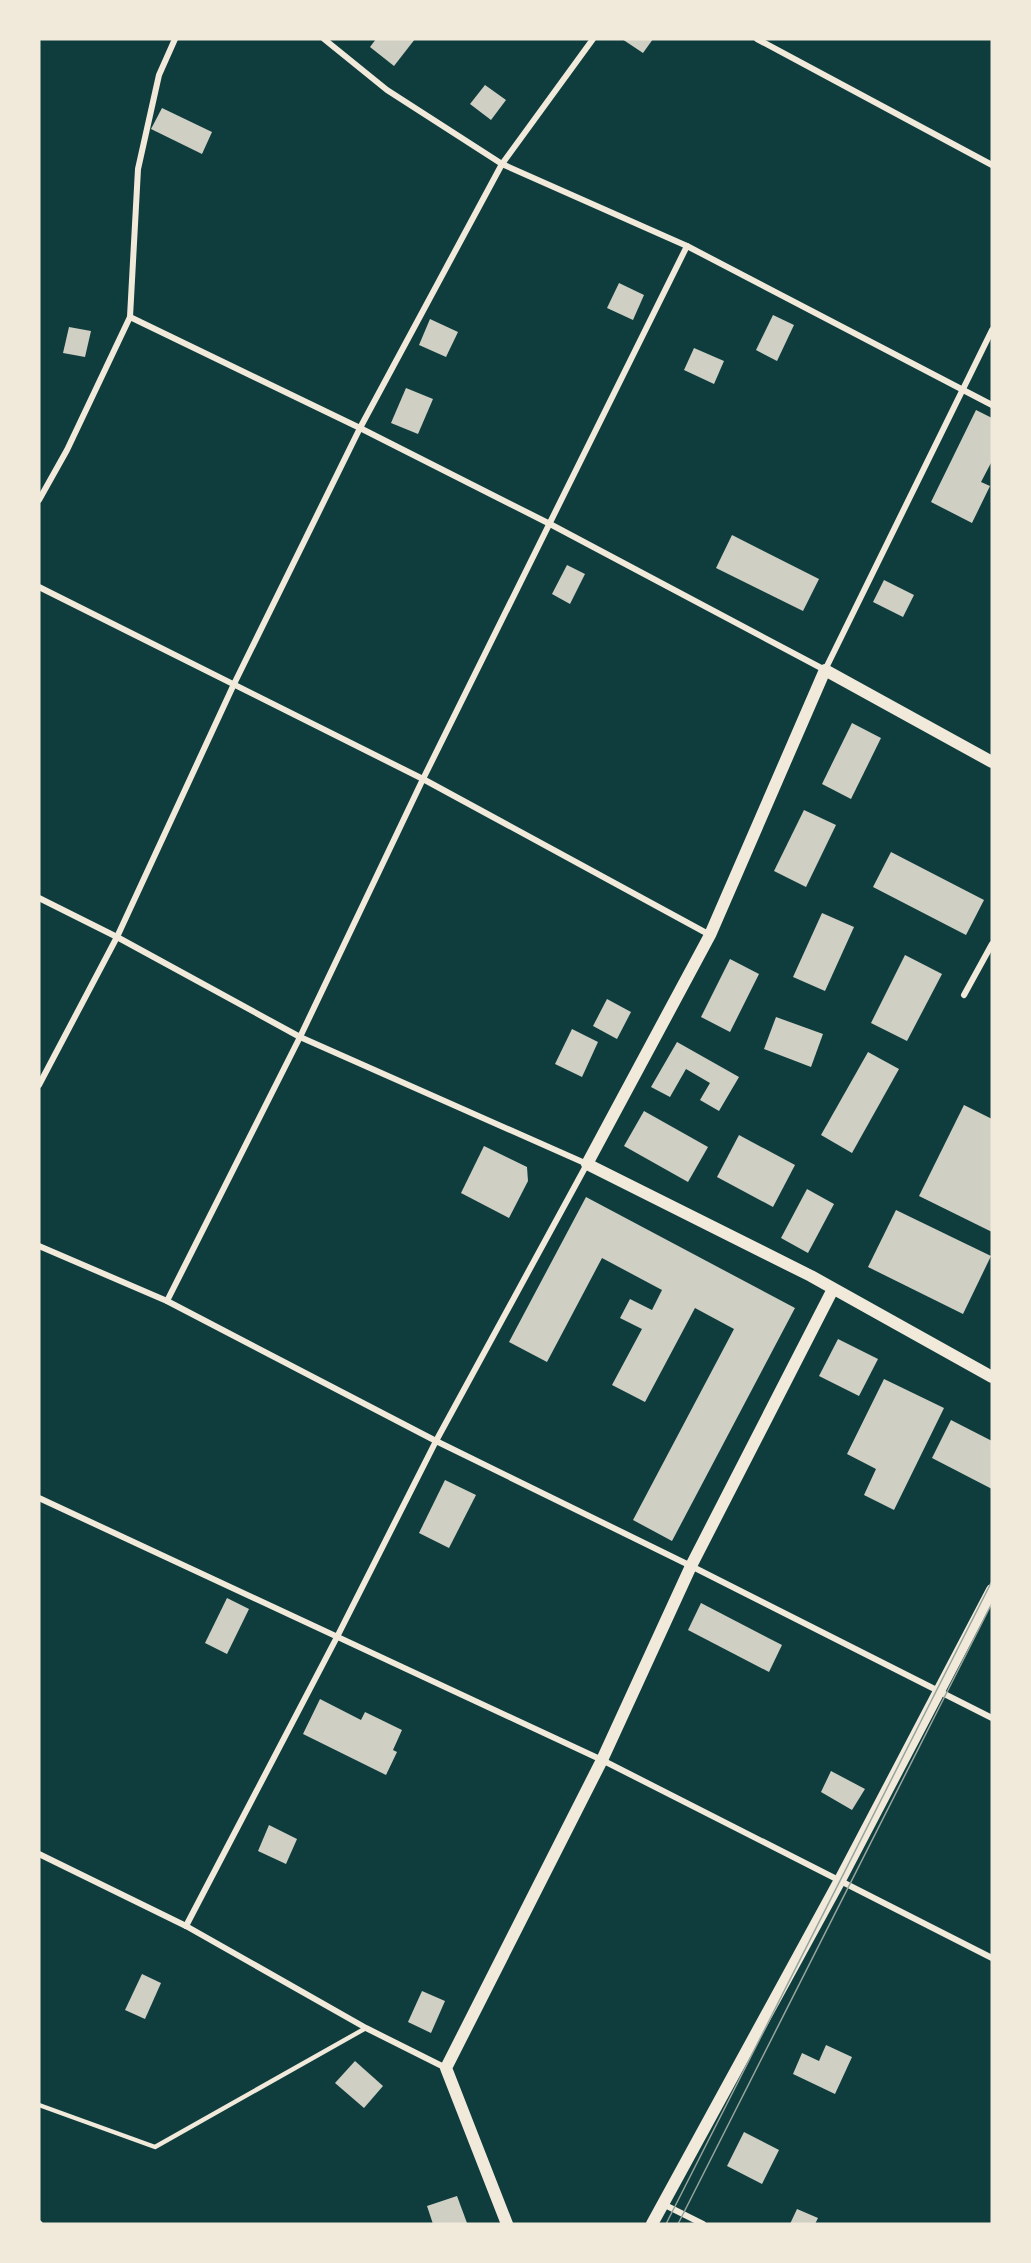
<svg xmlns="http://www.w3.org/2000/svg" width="1031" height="2263" viewBox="0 0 1031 2263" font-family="'Libre Baskerville',serif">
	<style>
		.building { fill: #cfcfc3 }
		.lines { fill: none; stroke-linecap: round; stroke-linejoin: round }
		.service { stroke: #f1e9da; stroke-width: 4.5 }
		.minor { stroke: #f1e9da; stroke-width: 6 }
		.secondary { stroke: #f1e9da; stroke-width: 12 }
		.tram { stroke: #97a49c; stroke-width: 1.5 }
	</style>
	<rect width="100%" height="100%" fill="#0f3d3e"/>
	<!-- building -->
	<g class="building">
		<path d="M 376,39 L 415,39 L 394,66 L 370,47 Z"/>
		<path d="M 622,39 L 653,39 L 643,53 Z"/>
		<path d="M 485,85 L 506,100 L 491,120 L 470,104 Z"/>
		<path d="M 162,108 L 212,132 L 202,154 L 151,129 Z"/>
		<path d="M 619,283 L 644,295 L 633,320 L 607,308 Z"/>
		<path d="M 773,315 L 794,325 L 777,361 L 756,350 Z"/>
		<path d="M 430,319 L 458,332 L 446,357 L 419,345 Z"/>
		<path d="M 69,327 L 91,331 L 85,357 L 63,353 Z"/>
		<path d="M 694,348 L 724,361 L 714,384 L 684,370 Z"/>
		<path d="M 406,388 L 433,399 L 418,434 L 391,423 Z"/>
		<path d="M 976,410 L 992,418 L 992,461 L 981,482 L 990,486 L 972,523 L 931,502 Z"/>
		<path d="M 732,535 L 819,579 L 803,611 L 716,568 Z"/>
		<path d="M 567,565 L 585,574 L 570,604 L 552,594 Z"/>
		<path d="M 884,580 L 914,595 L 903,617 L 873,602 Z"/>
		<path d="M 852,723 L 881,738 L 851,799 L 822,784 Z"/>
		<path d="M 804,810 L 836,825 L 806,887 L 774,871 Z"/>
		<path d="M 891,852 L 984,900 L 966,935 L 873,887 Z"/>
		<path d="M 822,913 L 854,927 L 825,991 L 793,977 Z"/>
		<path d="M 905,955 L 942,974 L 907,1041 L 871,1023 Z"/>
		<path d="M 730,959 L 759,974 L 730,1032 L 701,1017 Z"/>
		<path d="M 607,999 L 631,1012 L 617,1039 L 593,1026 Z"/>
		<path d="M 776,1017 L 823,1034 L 811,1067 L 764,1049 Z"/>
		<path d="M 572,1029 L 598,1042 L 582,1077 L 555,1064 Z"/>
		<path d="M 677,1042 L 739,1077 L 719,1111 L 700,1100 L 710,1083 L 686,1069 L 670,1097 L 651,1087 Z"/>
		<path d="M 868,1052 L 899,1069 L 852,1153 L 821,1135 Z"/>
		<path d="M 964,1105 L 992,1119 L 992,1232 L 919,1196 Z"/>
		<path d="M 644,1111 L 708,1147 L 688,1182 L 624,1146 Z"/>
		<path d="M 739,1135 L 795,1165 L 773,1207 L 717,1177 Z"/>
		<path d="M 484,1146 L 527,1167 L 528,1181 L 509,1218 L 461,1193 Z"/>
		<path d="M 807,1189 L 834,1204 L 808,1253 L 781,1238 Z"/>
		<path d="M 586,1197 L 795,1308 L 672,1541 L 633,1520 L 734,1329 L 695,1308 L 645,1402 L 612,1385 L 642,1329 L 620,1318 L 630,1299 L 652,1310 L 662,1290 L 602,1258 L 547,1362 L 509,1342 Z"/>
		<path d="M 896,1210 L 991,1256 L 963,1314 L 868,1267 Z"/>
		<path d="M 838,1339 L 878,1359 L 859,1396 L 819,1376 Z"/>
		<path d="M 884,1379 L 944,1408 L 894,1510 L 864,1495 L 876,1469 L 847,1454 Z"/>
		<path d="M 951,1420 L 992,1441 L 992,1489 L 932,1458 Z"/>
		<path d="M 445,1480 L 476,1495 L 449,1548 L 419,1533 Z"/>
		<path d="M 227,1598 L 249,1609 L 227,1654 L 205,1643 Z"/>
		<path d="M 701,1603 L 782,1645 L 769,1672 L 688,1630 Z"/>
		<path d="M 320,1699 L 361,1720 L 365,1712 L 402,1730 L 393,1750 L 397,1752 L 386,1775 L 303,1734 Z"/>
		<path d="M 831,1771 L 865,1789 L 852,1810 L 821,1792 Z"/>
		<path d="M 269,1825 L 297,1839 L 286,1864 L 258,1851 Z"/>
		<path d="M 142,1974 L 161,1983 L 145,2019 L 125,2010 Z"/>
		<path d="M 422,1991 L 445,2001 L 431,2033 L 408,2022 Z"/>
		<path d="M 826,2045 L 852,2057 L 835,2094 L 793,2074 L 802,2053 L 819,2061 Z"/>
		<path d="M 355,2061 L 383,2086 L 364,2108 L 335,2083 Z"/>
		<path d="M 744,2132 L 779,2150 L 762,2184 L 727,2166 Z"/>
		<path d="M 457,2196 L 467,2223 L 433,2224 L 427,2206 Z"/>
		<path d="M 797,2209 L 818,2218 L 815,2224 L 790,2224 Z"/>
	</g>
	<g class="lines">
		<!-- service -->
		<g class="service">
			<path d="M 39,2105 L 155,2147 L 366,2028"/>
			<path d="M 39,2222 L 41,2224"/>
		</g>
		<!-- minor -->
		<g class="minor">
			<path d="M 324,39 L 387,90 L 502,164 L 687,246 L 992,405"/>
			<path d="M 757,39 L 992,165"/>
			<path d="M 130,317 L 360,428 L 550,524 L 825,670 L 992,330"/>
			<path d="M 39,500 L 67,450 L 130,317 L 138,169 L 159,75 L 175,39"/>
			<path d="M 39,587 L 423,779 L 710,935"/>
			<path d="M 39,898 L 117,937 L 300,1037 L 587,1164 L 436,1441 L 337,1637 L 186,1926"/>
			<path d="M 964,995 L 992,944"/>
			<path d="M 39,1085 L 117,937 L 234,684 L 360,428 L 502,164 L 593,39"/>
			<path d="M 39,1246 L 167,1301 L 436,1441 L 691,1566 L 992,1718"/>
			<path d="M 167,1301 L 300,1037 L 423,779 L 687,246"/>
			<path d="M 39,1498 L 602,1760 L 992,1958"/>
			<path d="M 39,1854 L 186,1926 L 366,2028 L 446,2068"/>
			<path d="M 663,2204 L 703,2224"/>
		</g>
		<!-- secondary -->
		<g class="secondary">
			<path d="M 992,762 L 825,670 L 710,935 L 587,1164 L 811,1276 L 992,1377"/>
			<path d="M 507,2224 L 446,2068 L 602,1760 L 691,1566 L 833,1289"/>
			<path d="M 652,2224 L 840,1880 L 992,1590"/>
		</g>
		<!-- tram -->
		<g class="tram">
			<path d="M 666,2224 L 992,1581"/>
			<path d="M 678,2224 L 992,1603"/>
		</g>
	</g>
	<!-- border -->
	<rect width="1031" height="2263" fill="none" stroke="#f1e9da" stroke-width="81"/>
</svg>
